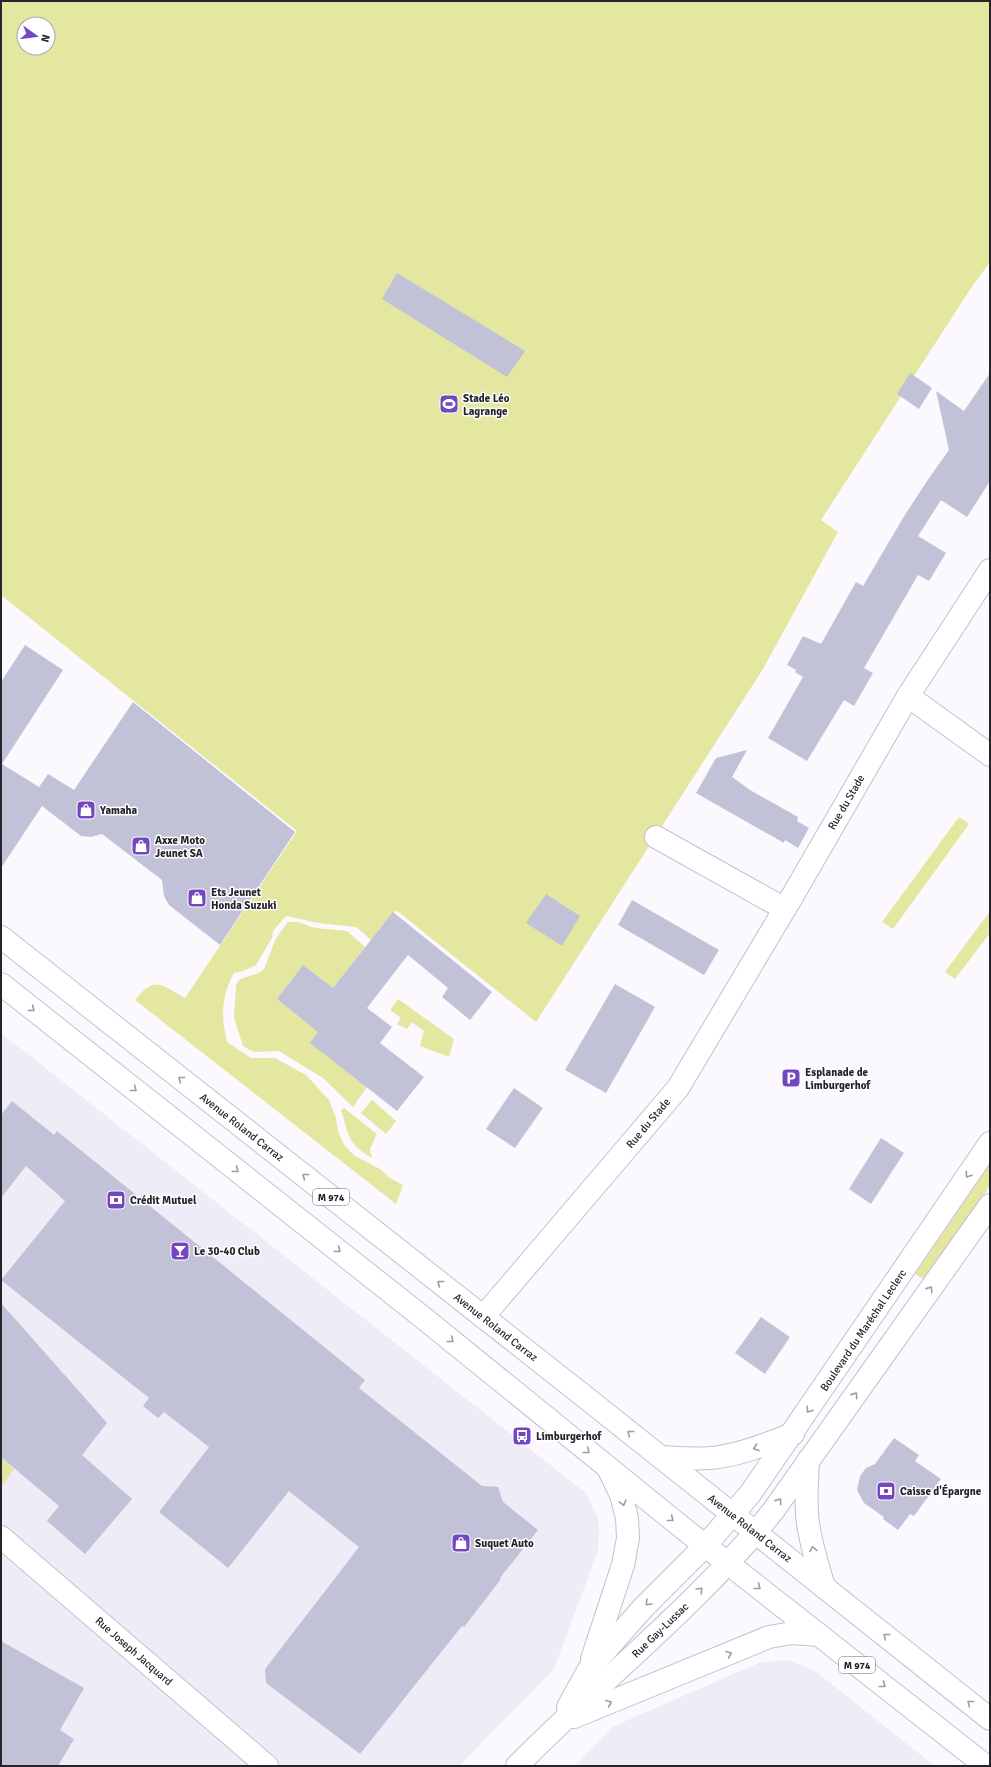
<svg xmlns="http://www.w3.org/2000/svg" width="991" height="1767" viewBox="0 0 991 1767" font-family="Signika,sans-serif">
	<style>
		.built { fill: #efebf7 }
		.green { fill: #e3e7a0; fill-rule: evenodd }
		.building { fill: #c1c2d7 }
		.lines { fill: none; stroke-linecap: round; stroke-linejoin: round }
		.street-casing { stroke: #c5bed3; stroke-width: 24 }
		.secondary-casing { stroke: #c5bed3; stroke-width: 24 }
		.primary-casing { stroke: #c5bed3; stroke-width: 24 }
		.street { stroke: #fff; stroke-width: 22 }
		.secondary { stroke: #fff; stroke-width: 22 }
		.primary { stroke: #fff; stroke-width: 22 }
		.oneway { stroke: #9d9ca0 }
		.labels { text-anchor: middle; stroke-width: 3; stroke-linejoin: round; paint-order: stroke }
		.shield { fill: #fff; stroke: #67666b; stroke-width: 1 }
		.shield-label { font-size: 10px; font-weight: bold; fill: #26242b }
		.poi-label { font-size: 11px; font-weight: bold; fill: #26242b; stroke: #fff; text-anchor: start }
		.street-label { font-size: 11px; fill: #26242b; stroke: #fff }
	</style>
	<rect width="100%" height="100%" fill="#fbf9fe"/>
	<!-- built -->
	<g class="built">
		<path d="M 1,1033 L 586,1493 L 598,1518 L 599,1533 L 598,1551 L 554,1669 L 459,1766 L 1,1766 Z"/>
		<path d="M 785,1660 L 794,1662 L 815,1671 L 935,1766 L 575,1766 L 614,1726 L 759,1663 Z"/>
	</g>
	<!-- green -->
	<g class="green">
		<path d="M 1,1 L 990,1 L 990,262 L 971,288 L 821,520 L 838,532 L 763,669 L 536,1022 L 396,910 L 378,931 L 390,941 L 382,949 L 356,927 L 318,923 L 286,916 L 273,931 L 272,938 L 256,965 L 243,971 L 234,973 C 221,997 221,1016 227,1042 L 251,1058 L 275,1058 L 306,1075 L 329,1100 L 336,1118 L 338,1132 L 345,1146 L 355,1156 L 382,1170 L 388,1177 L 403,1185 L 396,1204 L 135,1000 C 156,974 162,986 185,998 L 297,831 L 1,595 ZM 24,24 L 48,24 L 48,48 L 24,48 Z"/>
		<path d="M 959,817 L 969,824 L 893,929 L 882,922 Z"/>
		<path d="M 990,911 L 990,933 L 955,979 L 945,972 Z"/>
		<path d="M 288,922 L 298,922 L 315,928 L 347,931 L 365,947 L 341,978 L 345,981 L 337,992 L 303,965 L 277,999 L 310,1025 L 323,1009 L 367,1087 L 353,1107 L 323,1078 L 279,1051 L 254,1052 L 243,1046 L 234,1018 L 236,985 L 240,979 L 259,973 L 264,969 L 276,938 Z"/>
		<path d="M 398,999 L 454,1039 L 449,1057 L 420,1046 L 424,1031 L 412,1022 L 407,1029 L 397,1024 L 401,1018 L 390,1010 Z"/>
		<path d="M 372,1100 L 396,1121 L 386,1134 L 361,1113 Z"/>
		<path d="M 344,1108 L 377,1134 L 370,1149 L 372,1158 C 347,1143 349,1136 341,1110 Z"/>
		<path d="M 990,1164 L 990,1185 L 927,1281 L 915,1274 Z"/>
		<path d="M 1,1457 L 14,1469 L 1,1487 Z"/>
	</g>
	<!-- building -->
	<g class="building">
		<path d="M 397,273 L 525,351 L 507,377 L 382,299 Z"/>
		<path d="M 910,373 L 932,388 L 919,409 L 897,394 Z"/>
		<path d="M 990,373 L 990,481 L 967,517 L 941,500 L 918,536 L 946,553 L 929,581 L 918,575 L 864,668 L 873,673 L 854,706 L 844,700 L 807,761 L 768,738 L 803,677 L 795,672 L 796,670 L 787,665 L 803,636 L 821,644 L 856,582 L 863,586 L 903,518 L 929,478 L 949,450 L 936,391 L 964,411 Z"/>
		<path d="M 25,645 L 63,670 L 2,764 L 39,787 L 48,774 L 74,790 L 133,702 L 295,832 L 220,945 L 169,905 L 164,896 L 162,880 L 102,834 L 91,837 L 81,836 L 42,806 L 1,868 L 1,682 Z"/>
		<path d="M 747,750 L 732,777 L 750,790 L 798,817 L 797,821 L 809,828 L 798,848 L 785,840 L 784,843 L 696,793 L 716,758 Z"/>
		<path d="M 546,894 L 580,916 L 562,946 L 526,923 Z"/>
		<path d="M 632,900 L 719,950 L 704,975 L 618,925 Z"/>
		<path d="M 393,912 L 492,992 L 470,1020 L 442,997 L 448,988 L 408,955 L 367,1008 L 392,1027 L 380,1043 L 424,1077 L 397,1111 L 310,1043 L 318,1032 L 277,999 L 303,965 L 333,988 Z"/>
		<path d="M 615,984 L 655,1007 L 606,1093 L 565,1070 Z"/>
		<path d="M 514,1088 L 543,1108 L 515,1148 L 486,1129 Z"/>
		<path d="M 12,1101 L 54,1135 L 57,1131 L 365,1380 L 359,1388 L 482,1486 L 498,1487 L 503,1502 L 538,1530 L 500,1578 L 501,1579 L 464,1627 L 462,1626 L 360,1754 L 266,1683 L 265,1669 L 359,1547 L 289,1491 L 228,1568 L 159,1512 L 209,1447 L 164,1412 L 158,1418 L 143,1406 L 149,1398 L 1,1280 L 65,1201 L 26,1166 L 1,1198 L 1,1115 Z"/>
		<path d="M 881,1138 L 904,1153 L 871,1204 L 849,1189 Z"/>
		<path d="M 1,1303 L 107,1423 L 82,1455 L 132,1499 L 85,1554 L 47,1521 L 59,1506 L 1,1457 Z"/>
		<path d="M 761,1317 L 790,1337 L 765,1374 L 735,1353 Z"/>
		<path d="M 894,1438 L 919,1455 L 915,1461 L 941,1479 L 914,1516 L 910,1514 L 898,1530 L 883,1519 L 884,1517 L 864,1503 L 857,1490 L 860,1476 L 866,1468 L 875,1464 Z"/>
		<path d="M 1,1641 L 84,1688 L 60,1730 L 74,1739 L 58,1766 L 1,1766 Z"/>
	</g>
	<g class="lines">
		<defs>
			<g id="street">
				<path d="M 908,696 L 990,755"/>
				<path d="M 656,837 L 785,909"/>
				<path d="M 483,1317 L 678,1088 L 793,895 L 908,696 L 990,570"/>
				<path d="M 1,1537 L 267,1766"/>
			</g>
			<g id="secondary">
				<path d="M 661,1457 C 680,1458 700,1460 719,1457 C 745,1453 769,1443 793,1434"/>
				<path d="M 808,1461 C 807,1482 805,1503 808,1523 C 811,1545 818,1566 824,1587"/>
				<path d="M 592,1659 L 623,1565 L 628,1538 L 627,1518 L 621,1495 L 608,1468"/>
				<path d="M 568,1707 L 589,1669 L 643,1608 L 705,1546 L 750,1494 L 990,1143"/>
				<path d="M 574,1717 L 769,1637 L 792,1633 L 819,1635"/>
				<path d="M 517,1766 C 601,1680 698,1605 773,1511 L 990,1205"/>
			</g>
			<g id="primary">
				<path d="M 1,937 L 580,1393 L 990,1719"/>
				<path d="M 1,984 L 421,1316 L 689,1533 L 986,1766"/>
			</g>
		</defs>
		<!-- street casing -->
		<use href="#street" class="street-casing"/>
		<!-- secondary casing -->
		<use href="#secondary" class="secondary-casing"/>
		<!-- primary casing -->
		<use href="#primary" class="primary-casing"/>
		<!-- street -->
		<use href="#street" class="street"/>
		<!-- secondary -->
		<use href="#secondary" class="secondary"/>
		<!-- primary -->
		<use href="#primary" class="primary"/>
	</g>
	<!-- one-way arrows -->
	<defs><path id="oneway-chevron" d="M-2-3.5L2.5 0L-2 3.5" fill="none" stroke-width="1.6" stroke-linecap="round" stroke-linejoin="round"/></defs>
	<g class="oneway">
		<use href="#oneway-chevron" transform="translate(32 1009) rotate(38)"/>
		<use href="#oneway-chevron" transform="translate(181 1079) rotate(-142)"/>
		<use href="#oneway-chevron" transform="translate(134 1089) rotate(38)"/>
		<use href="#oneway-chevron" transform="translate(236 1170) rotate(38)"/>
		<use href="#oneway-chevron" transform="translate(968 1175) rotate(124)"/>
		<use href="#oneway-chevron" transform="translate(305 1176) rotate(-142)"/>
		<use href="#oneway-chevron" transform="translate(338 1250) rotate(38)"/>
		<use href="#oneway-chevron" transform="translate(440 1283) rotate(-142)"/>
		<use href="#oneway-chevron" transform="translate(930 1289) rotate(-55)"/>
		<use href="#oneway-chevron" transform="translate(451 1340) rotate(39)"/>
		<use href="#oneway-chevron" transform="translate(855 1395) rotate(-55)"/>
		<use href="#oneway-chevron" transform="translate(809 1410) rotate(124)"/>
		<use href="#oneway-chevron" transform="translate(630 1433) rotate(-141)"/>
		<use href="#oneway-chevron" transform="translate(756 1448) rotate(160)"/>
		<use href="#oneway-chevron" transform="translate(587 1451) rotate(39)"/>
		<use href="#oneway-chevron" transform="translate(779 1501) rotate(-55)"/>
		<use href="#oneway-chevron" transform="translate(623 1503) rotate(75)"/>
		<use href="#oneway-chevron" transform="translate(671 1519) rotate(39)"/>
		<use href="#oneway-chevron" transform="translate(813 1549) rotate(-101)"/>
		<use href="#oneway-chevron" transform="translate(758 1587) rotate(38)"/>
		<use href="#oneway-chevron" transform="translate(700 1590) rotate(-46)"/>
		<use href="#oneway-chevron" transform="translate(648 1603) rotate(135)"/>
		<use href="#oneway-chevron" transform="translate(886 1636) rotate(-141)"/>
		<use href="#oneway-chevron" transform="translate(729 1654) rotate(-22)"/>
		<use href="#oneway-chevron" transform="translate(883 1685) rotate(38)"/>
		<use href="#oneway-chevron" transform="translate(609 1703) rotate(-22)"/>
		<use href="#oneway-chevron" transform="translate(970 1703) rotate(-141)"/>
	</g>
	<!-- icons -->
	<defs>
		<symbol id="stadium-square" viewBox="-11 -11 22 22"><rect x="-9" y="-9" width="18" height="18" rx="4" fill="#7247bf" stroke="#fff"/><path d="M0-5a6.5 5 0 1 0 0 10a6.5 5 0 1 0 0-10ZM-3.5-1.8h7v3.6h-7Z" fill="#fff"/></symbol>
		<symbol id="shop-square" viewBox="-11 -11 22 22"><rect x="-9" y="-9" width="18" height="18" rx="4" fill="#7247bf" stroke="#fff"/><path d="M-5-2.5h2.3a2.7 3.5 0 0 1 5.4 0H5L5.5 6h-11ZM-1.5-2.5h3a1.5 2.3 0 0 0-3 0Z" fill="#fff"/></symbol>
		<symbol id="parking-square" viewBox="-11 -11 22 22"><rect x="-9" y="-9" width="18" height="18" rx="4" fill="#7247bf" stroke="#fff"/><path d="M-3.5-5.5H1a3.5 3.5 0 0 1 0 7H-1V5.5H-3.5ZM-1-3.4V-.6H.8a1.4 1.4 0 0 0 0-2.8Z" fill="#fff"/></symbol>
		<symbol id="bank-square" viewBox="-11 -11 22 22"><rect x="-9" y="-9" width="18" height="18" rx="4" fill="#7247bf" stroke="#fff"/><path d="M-6-4H6V4H-6ZM0-2.3a2.3 2.3 0 1 0 0 4.6a2.3 2.3 0 1 0 0-4.6Z" fill="#fff"/></symbol>
		<symbol id="bar-square" viewBox="-11 -11 22 22"><rect x="-9" y="-9" width="18" height="18" rx="4" fill="#7247bf" stroke="#fff"/><path d="M-6-5H6L.8 .8V4.5H3.5V6h-7V4.5H-.8V.8Z" fill="#fff"/></symbol>
		<symbol id="bus-square" viewBox="-11 -11 22 22"><rect x="-9" y="-9" width="18" height="18" rx="4" fill="#7247bf" stroke="#fff"/><path d="M-5-6H5V4H4V6H2V4H-2V6H-4V4H-5ZM-3.5-4V0h7V-4ZM-3.5 1.2v1.5H-2V1.2ZM2 1.2v1.5H3.5V1.2Z" fill="#fff"/></symbol>
	</defs>
	<g fill-rule="evenodd">
		<use href="#stadium-square" x="438" y="393" width="22" height="22"/>
		<use href="#shop-square" x="75" y="799" width="22" height="22"/>
		<use href="#shop-square" x="130" y="835" width="22" height="22"/>
		<use href="#shop-square" x="186" y="887" width="22" height="22"/>
		<use href="#parking-square" x="780" y="1067" width="22" height="22"/>
		<use href="#bank-square" x="105" y="1189" width="22" height="22"/>
		<use href="#bar-square" x="169" y="1240" width="22" height="22"/>
		<use href="#bus-square" x="511" y="1425" width="22" height="22"/>
		<use href="#bank-square" x="875" y="1480" width="22" height="22"/>
		<use href="#shop-square" x="450" y="1532" width="22" height="22"/>
	</g>
	<g class="labels">
		<!-- shield labels -->
		<g class="shield">
			<rect x="313" y="1189" width="36" height="16" rx="3"/>
			<rect x="839" y="1657" width="36" height="16" rx="3"/>
		</g>
		<g class="shield-label">
			<text x="331" y="1201">M 974</text>
			<text x="857" y="1669">M 974</text>
		</g>
		<!-- poi labels -->
		<g class="poi-label">
			<text x="463" y="402">Stade Léo<tspan x="463" dy="13">Lagrange</tspan></text>
			<text x="100" y="814">Yamaha</text>
			<text x="155" y="844">Axxe Moto<tspan x="155" dy="13">Jeunet SA</tspan></text>
			<text x="211" y="896">Ets Jeunet<tspan x="211" dy="13">Honda Suzuki</tspan></text>
			<text x="805" y="1076">Esplanade de<tspan x="805" dy="13">Limburgerhof</tspan></text>
			<text x="130" y="1204">Crédit Mutuel</text>
			<text x="194" y="1255">Le 30-40 Club</text>
			<text x="536" y="1440">Limburgerhof</text>
			<text x="900" y="1495">Caisse d'Épargne</text>
			<text x="475" y="1547">Suquet Auto</text>
		</g>
		<!-- street labels -->
		<g class="street-label">
			<text transform="translate(846 802) rotate(-60)" y="4">Rue du Stade</text>
			<text transform="translate(648 1123) rotate(-50)" y="4">Rue du Stade</text>
			<text transform="translate(242 1127) rotate(38)" y="4">Avenue Roland Carraz</text>
			<text transform="translate(496 1327) rotate(38)" y="4">Avenue Roland Carraz</text>
			<text transform="translate(863 1330) rotate(-56)" y="4">Boulevard du Maréchal Leclerc</text>
			<text transform="translate(750 1528) rotate(38)" y="4">Avenue Roland Carraz</text>
			<text transform="translate(660 1630) rotate(-44)" y="4">Rue Gay-Lussac</text>
			<text transform="translate(134 1651) rotate(41)" y="4">Rue Joseph Jacquard</text>
		</g>
	</g>
	<!-- border -->
	<rect width="991" height="1767" fill="none" stroke="#26242b" stroke-width="4"/>
	<!-- north arrow -->
	<g transform="translate(36 36) rotate(104)"><circle r="19" fill="#ffffff" stroke="#a8a7aa"/>
	<path d="M0-3L7 15L0 10L-7 15Z" fill="#7247bf"/>
	<text y="-6" font-size="11" font-weight="bold" text-anchor="middle" fill="#26242b">N</text>
	</g>
</svg>
